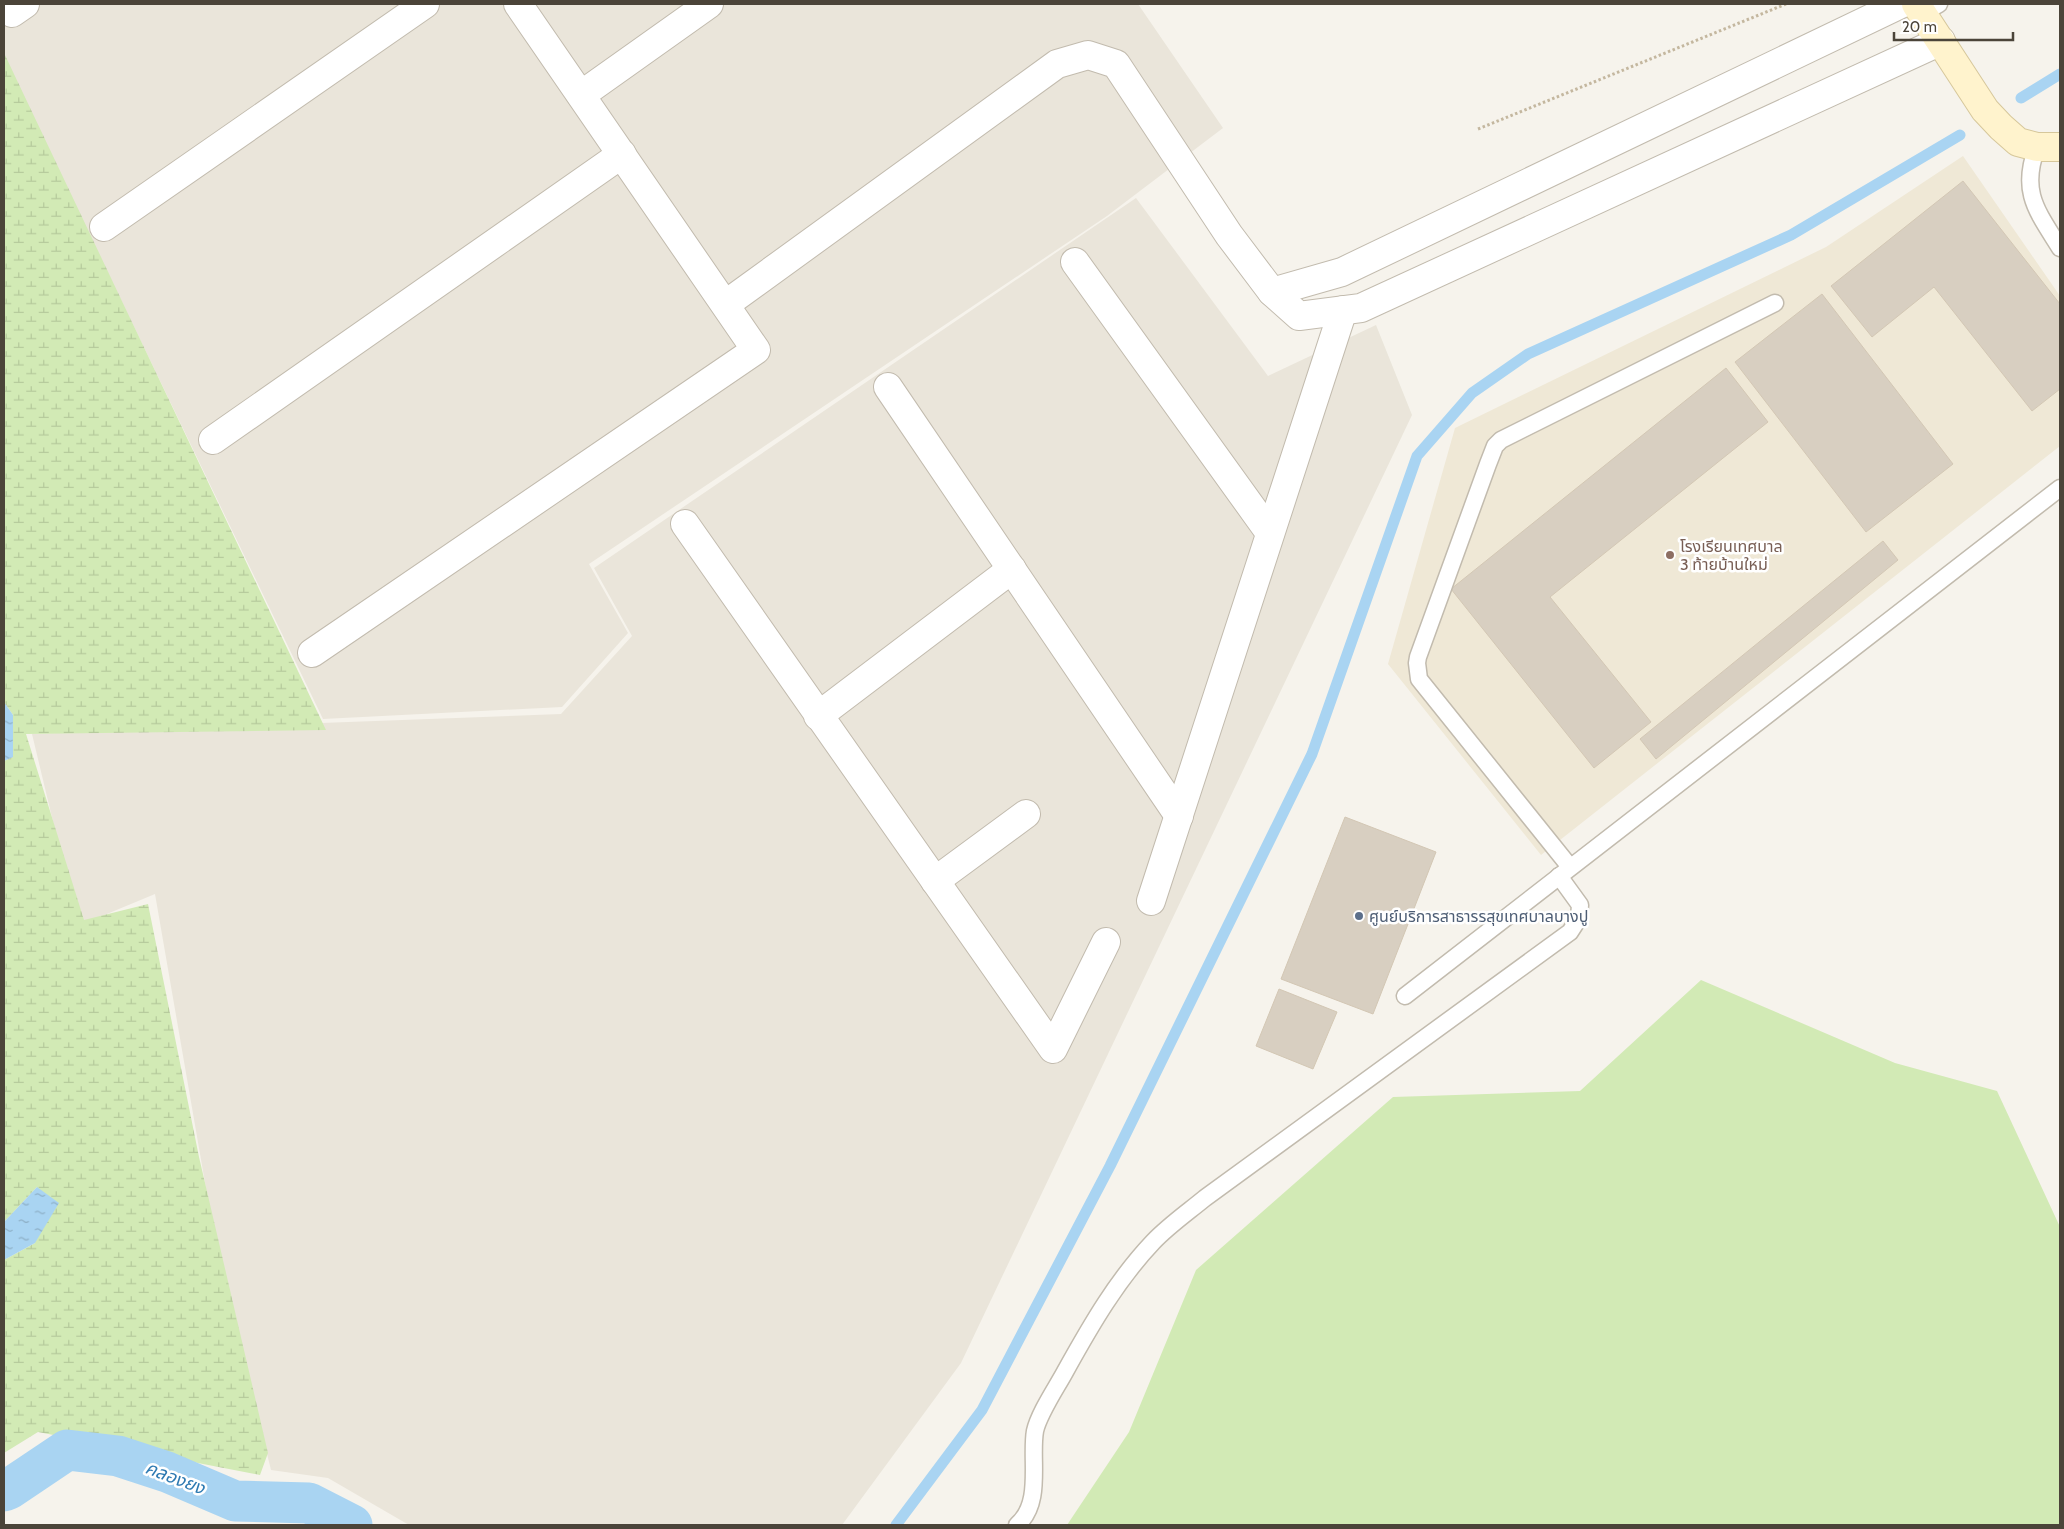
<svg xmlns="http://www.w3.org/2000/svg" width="2064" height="1529" viewBox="0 0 2064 1529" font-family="Cabin,'Noto Sans Thai',sans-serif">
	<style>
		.residential { fill: #eae5da }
		.education { fill: #efe8d6 }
		.grass { fill: #d2eab5 }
		.wetland { fill: url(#wetland-marsh) }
		.water { fill: url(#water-ripples) }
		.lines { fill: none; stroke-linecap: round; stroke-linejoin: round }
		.stream { stroke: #a9d4f2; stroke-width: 11 }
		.canal { stroke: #a9d4f2; stroke-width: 41 }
		.building { fill: #d8cfc1; stroke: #d3c7b4 }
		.lane-casing { stroke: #c2bbae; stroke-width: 19 }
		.street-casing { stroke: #c2bbae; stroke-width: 30 }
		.secondary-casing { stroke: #d6c79b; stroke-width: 30 }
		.path { stroke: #c4b79f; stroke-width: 3; stroke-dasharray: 2.5 2.5; stroke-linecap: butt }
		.lane { stroke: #fff; stroke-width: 16 }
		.street { stroke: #fff; stroke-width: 28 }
		.secondary { stroke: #fff3cd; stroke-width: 28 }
		.education-dot { fill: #8d6e63; stroke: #fff; stroke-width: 2 }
		.service-dot { fill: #5c6f8a; stroke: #fff; stroke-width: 2 }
		.labels { text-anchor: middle; stroke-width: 5; stroke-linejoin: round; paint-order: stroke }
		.education-label { font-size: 16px; fill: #785e54; stroke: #fff; text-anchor: start }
		.service-label { font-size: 16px; fill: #4e5e75; stroke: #fff; text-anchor: start }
		.water-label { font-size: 18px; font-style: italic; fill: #2e7ab2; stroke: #fff }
	</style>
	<defs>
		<pattern id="wetland-marsh" width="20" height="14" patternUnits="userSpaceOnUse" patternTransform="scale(1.25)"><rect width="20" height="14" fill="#d2eab5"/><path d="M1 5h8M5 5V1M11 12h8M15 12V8" fill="none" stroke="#b6ca9c"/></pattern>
		<pattern id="water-ripples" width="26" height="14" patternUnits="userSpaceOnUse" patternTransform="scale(1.25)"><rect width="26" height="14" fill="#a9d4f2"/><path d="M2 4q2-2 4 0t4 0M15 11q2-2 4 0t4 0" fill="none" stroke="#8caec5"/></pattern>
	</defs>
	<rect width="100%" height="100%" fill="#f6f3ec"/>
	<!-- residential -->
	<g class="residential">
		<path d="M 4,4 L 1138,4 L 1223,128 L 1107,216 L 589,564 L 628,633 L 562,707 L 323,719 L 4,57 Z"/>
		<path d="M 1136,198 L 1268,376 L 1376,325 L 1412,415 L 961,1363 L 842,1525 L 409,1525 L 328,1478 L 271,1470 L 217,1252 L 155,894 L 78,926 L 32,734 L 561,714 L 632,636 L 594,568 Z"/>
	</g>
	<!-- education -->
	<path class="education" d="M 1963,156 L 2060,296 L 2060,446 L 1541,855 L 1388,664 L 1455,428 L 1826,247 Z"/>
	<!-- grass -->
	<path class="grass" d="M 1701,980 L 1895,1063 L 1997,1091 L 2060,1227 L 2060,1525 L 1067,1525 L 1129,1432 L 1196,1270 L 1393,1097 L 1580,1091 Z"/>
	<!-- wetland -->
	<path class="wetland" d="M 4,53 L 326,730 L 26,734 L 84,920 L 148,904 L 199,1157 L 268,1453 L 260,1475 L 38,1432 L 4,1453 L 4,1260 L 35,1243 L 37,1187 L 4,1222 L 4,761 L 13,757 L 13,715 L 4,702 Z"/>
	<!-- water -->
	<g class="water">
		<path d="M 4,702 L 13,715 L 13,757 L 4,761 Z"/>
		<path d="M 37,1187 L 59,1203 L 35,1243 L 4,1260 L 4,1222 Z"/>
	</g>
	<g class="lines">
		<!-- stream -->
		<g class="stream">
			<path d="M 2021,98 L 2060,74"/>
			<path d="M 896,1525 L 982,1410 L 1110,1166 L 1312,754 L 1417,456 L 1472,393 L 1528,354 L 1791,235 L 1960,135"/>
		</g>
		<!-- canal -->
		<path class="canal" d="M 4,1491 L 9,1489 L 67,1450 L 118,1456 L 167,1472 L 235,1501 L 309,1503 L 352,1525"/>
	</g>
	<!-- building -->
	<g class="building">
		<path d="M 1963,181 L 2060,304 L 2060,389 L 2032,411 L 1934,287 L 1872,337 L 1831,286 Z"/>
		<path d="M 1822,294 L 1953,464 L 1866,532 L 1735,362 Z"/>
		<path d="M 1726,368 L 1768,422 L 1550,597 L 1651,722 L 1594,768 L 1451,589 Z"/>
		<path d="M 1883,541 L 1898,560 L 1656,759 L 1640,739 Z"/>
		<path d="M 1345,817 L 1436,852 L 1373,1014 L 1281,979 Z"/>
		<path d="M 1279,989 L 1337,1012 L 1313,1069 L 1256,1046 Z"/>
	</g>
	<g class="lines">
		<defs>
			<g id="lane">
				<path d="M 1923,13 L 1939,4"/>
				<path d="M 2037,147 C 2020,192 2037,211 2060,248"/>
				<path d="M 1570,867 L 1419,679 L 1417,663 L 1418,657 L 1488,464 L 1495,446 L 1501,440 L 1775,303"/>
				<path d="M 1405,996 L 2060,488"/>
				<path d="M 1017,1525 C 1043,1503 1030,1459 1035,1431 C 1039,1413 1057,1387 1066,1370 C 1091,1325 1117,1280 1153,1242 C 1168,1226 1188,1212 1205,1198 L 1570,932 L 1579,918 L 1580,905 L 1559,876"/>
			</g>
			<g id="street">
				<path d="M 12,13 L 25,4"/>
				<path d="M 581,95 L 709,4"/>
				<path d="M 104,227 L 425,4"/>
				<path d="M 1075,262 L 1270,533"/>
				<path d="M 1272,292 L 1342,272 L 1901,4"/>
				<path d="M 726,304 L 1057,64 L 1088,55 L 1116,64 L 1229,235 L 1272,292 L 1299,316 L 1361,308 L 1941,41"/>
				<path d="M 888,387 L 1179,816"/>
				<path d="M 213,440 L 622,154"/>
				<path d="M 685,524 L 1053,1049 L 1106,942"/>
				<path d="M 312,653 L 756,350 L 518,4"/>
				<path d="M 818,716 L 1012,569"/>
				<path d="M 935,881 L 1026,814"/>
				<path d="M 1151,901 L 1343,310"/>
			</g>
			<path id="secondary" d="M 1916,4 L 1985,110 L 2001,127 L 2018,142 L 2037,147 L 2060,147"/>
		</defs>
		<!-- lane casing -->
		<use href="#lane" class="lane-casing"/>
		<!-- street casing -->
		<use href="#street" class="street-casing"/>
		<!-- secondary casing -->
		<use href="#secondary" class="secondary-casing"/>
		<!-- path -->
		<path class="path" d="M 1478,129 L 1786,4"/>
		<!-- lane -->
		<use href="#lane" class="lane"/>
		<!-- street -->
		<use href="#street" class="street"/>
		<!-- secondary -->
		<use href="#secondary" class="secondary"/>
	</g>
	<!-- markers -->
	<circle class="education-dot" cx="1670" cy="555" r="5"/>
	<circle class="service-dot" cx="1359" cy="916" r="5"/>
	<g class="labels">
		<!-- education labels -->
		<g class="education-label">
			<text x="1680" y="552">โรงเรียนเทศบาล<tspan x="1680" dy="18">3 ท้ายบ้านใหม่</tspan></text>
		</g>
		<!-- service labels -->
		<g class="service-label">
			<text x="1369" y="922">ศูนย์บริการสาธารรสุขเทศบาลบางปู</text>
		</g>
		<!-- water labels -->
		<g class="water-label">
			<text transform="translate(175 1478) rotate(21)" y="6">คลองยง</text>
		</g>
	</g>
	<!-- border -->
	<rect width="2064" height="1529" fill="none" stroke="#4b4439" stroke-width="10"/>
	<!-- scale -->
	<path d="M1894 32v8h119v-8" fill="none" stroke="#4b4439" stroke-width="2.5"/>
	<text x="1902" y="32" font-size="15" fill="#4b4439" stroke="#ffffff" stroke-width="4" paint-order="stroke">20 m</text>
</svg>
